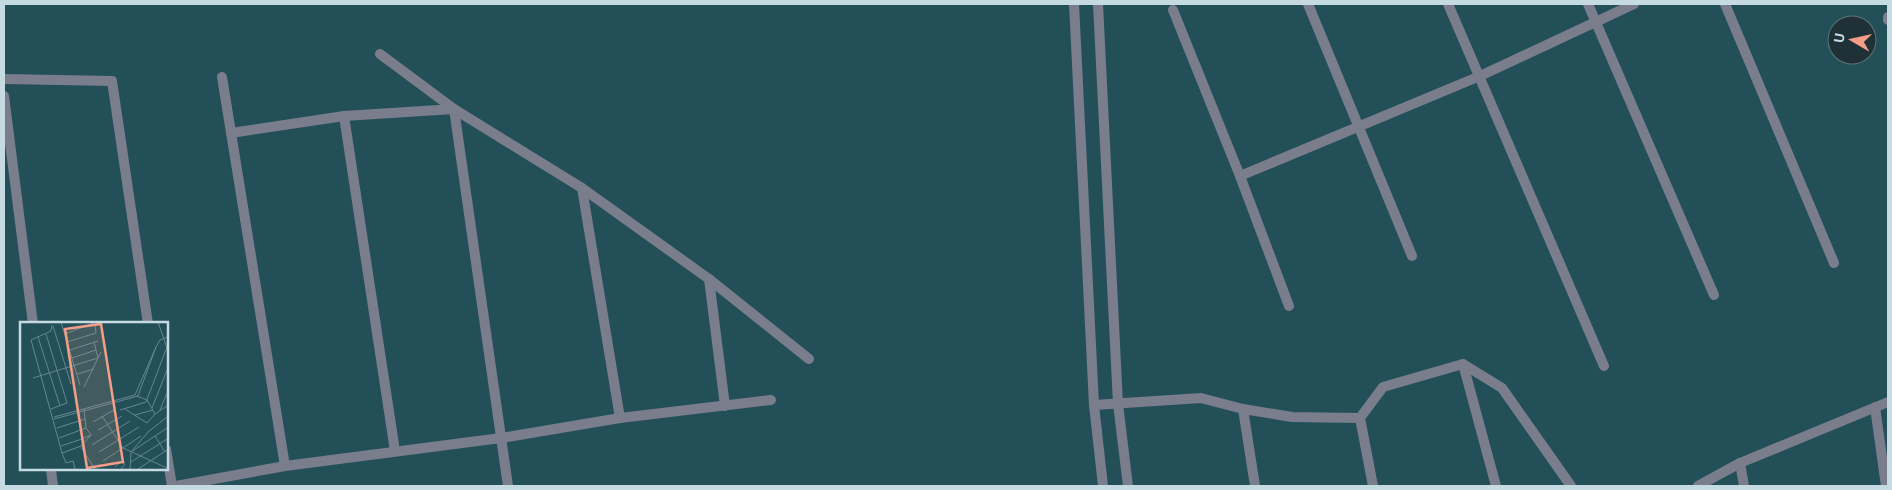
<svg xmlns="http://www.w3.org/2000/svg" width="1892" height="490" viewBox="0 0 1892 490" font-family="Ubuntu,sans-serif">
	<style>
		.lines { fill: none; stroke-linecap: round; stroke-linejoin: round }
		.street { stroke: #7a7d8c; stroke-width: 10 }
		.inset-road { fill: none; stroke: #64878f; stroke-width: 1 }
		.view { fill: #f49e88; fill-opacity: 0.15; stroke: #f49e88; stroke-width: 2.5 }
		.inset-edge { fill: none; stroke: #c5dbe1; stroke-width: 2.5 }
	</style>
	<rect width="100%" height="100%" fill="#234f59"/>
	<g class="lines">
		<!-- street -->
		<g class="street">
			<path d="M 1074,4 L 1094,405 L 1103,486"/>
			<path d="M 1098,4 L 1118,404 L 1128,486"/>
			<path d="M 1308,4 L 1412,256"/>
			<path d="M 1448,4 L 1604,366"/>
			<path d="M 1588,4 L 1714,295"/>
			<path d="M 1725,4 L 1834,263"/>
			<path d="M 1173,10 L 1240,176 L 1289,306"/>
			<path d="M 1888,17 L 1888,20"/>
			<path d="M 380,54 L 454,109 L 508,486"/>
			<path d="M 222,77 L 285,466"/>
			<path d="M 4,79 L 112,81 L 148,324"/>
			<path d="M 4,96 L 33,324"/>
			<path d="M 344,116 L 395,451"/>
			<path d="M 231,133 L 344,116 L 454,109 L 582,188 L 709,279 L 809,359"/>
			<path d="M 1240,176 L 1480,76 L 1634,4"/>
			<path d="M 582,188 L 620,418"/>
			<path d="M 709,279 L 725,406"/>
			<path d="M 1463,364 L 1502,388 L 1571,486"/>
			<path d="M 1094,405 L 1201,398 L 1243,409 L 1292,417 L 1360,418 L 1383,387 L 1463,364 L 1496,486"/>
			<path d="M 1875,407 L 1886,486"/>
			<path d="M 1243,409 L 1255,486"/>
			<path d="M 1360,418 L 1373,486"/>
			<path d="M 166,449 L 172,486"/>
			<path d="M 1740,463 L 1744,486"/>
			<path d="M 51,469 L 53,486"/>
			<path d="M 176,486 L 285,466 L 501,438 L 620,418 L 771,400"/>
			<path d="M 1698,486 L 1740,463 L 1888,402"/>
		</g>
	</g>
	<!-- overview -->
	<g transform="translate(20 322)">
		<rect width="148" height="148" fill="#234f59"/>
		<path class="inset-road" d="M 41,0 L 60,63M 138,0 L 147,26M 32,3 L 31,9 L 11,18 L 42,131 L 46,141 L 53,139 L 55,147M 33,4 L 51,62M 26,12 L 47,81 L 31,87M 45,12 L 76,0M 18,15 L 40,84M 47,20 L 76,11 L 75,3M 136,25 L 140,18 L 147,15M 50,28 L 78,19M 52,36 L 76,28M 57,52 L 74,47M 13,56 L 78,36 L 81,30M 64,65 L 78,36 L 74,20M 117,74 L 127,78 L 135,92 L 147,84M 132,86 L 147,48M 64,87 L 66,106 L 71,113 L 62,117 L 62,127 L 75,147M 105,87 L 127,101 L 135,92M 100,88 L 126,80 L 147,25M 140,88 L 147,71M 115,93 L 133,88M 82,94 L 103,126 L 147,146M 34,95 L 115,73 L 136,25 L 118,74 L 34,97M 147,95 L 128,110 L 111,130 L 147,106M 73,100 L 94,88M 37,106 L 65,97M 78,108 L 102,94M 135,114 L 145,130M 39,116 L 66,106M 72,123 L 110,99M 41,124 L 62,117M 79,130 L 119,105M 42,131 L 61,124 L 71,113M 83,139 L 121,114M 111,140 L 147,117M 95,145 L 101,140 L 105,142 L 101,147M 110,147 L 111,130M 118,147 L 147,128"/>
		<path class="view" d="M 81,2 L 103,140 L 67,146 L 45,7 Z"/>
		<rect width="148" height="148" class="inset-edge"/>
	</g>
	<!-- border -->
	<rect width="1892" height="490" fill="none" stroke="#c5dbe1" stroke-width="10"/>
	<!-- north arrow -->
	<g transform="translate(1852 40) rotate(279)"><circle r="24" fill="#1f3136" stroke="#61757a"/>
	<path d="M0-4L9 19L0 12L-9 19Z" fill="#f49e88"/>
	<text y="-8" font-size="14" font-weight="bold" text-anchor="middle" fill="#c5dbe1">U</text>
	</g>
</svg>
